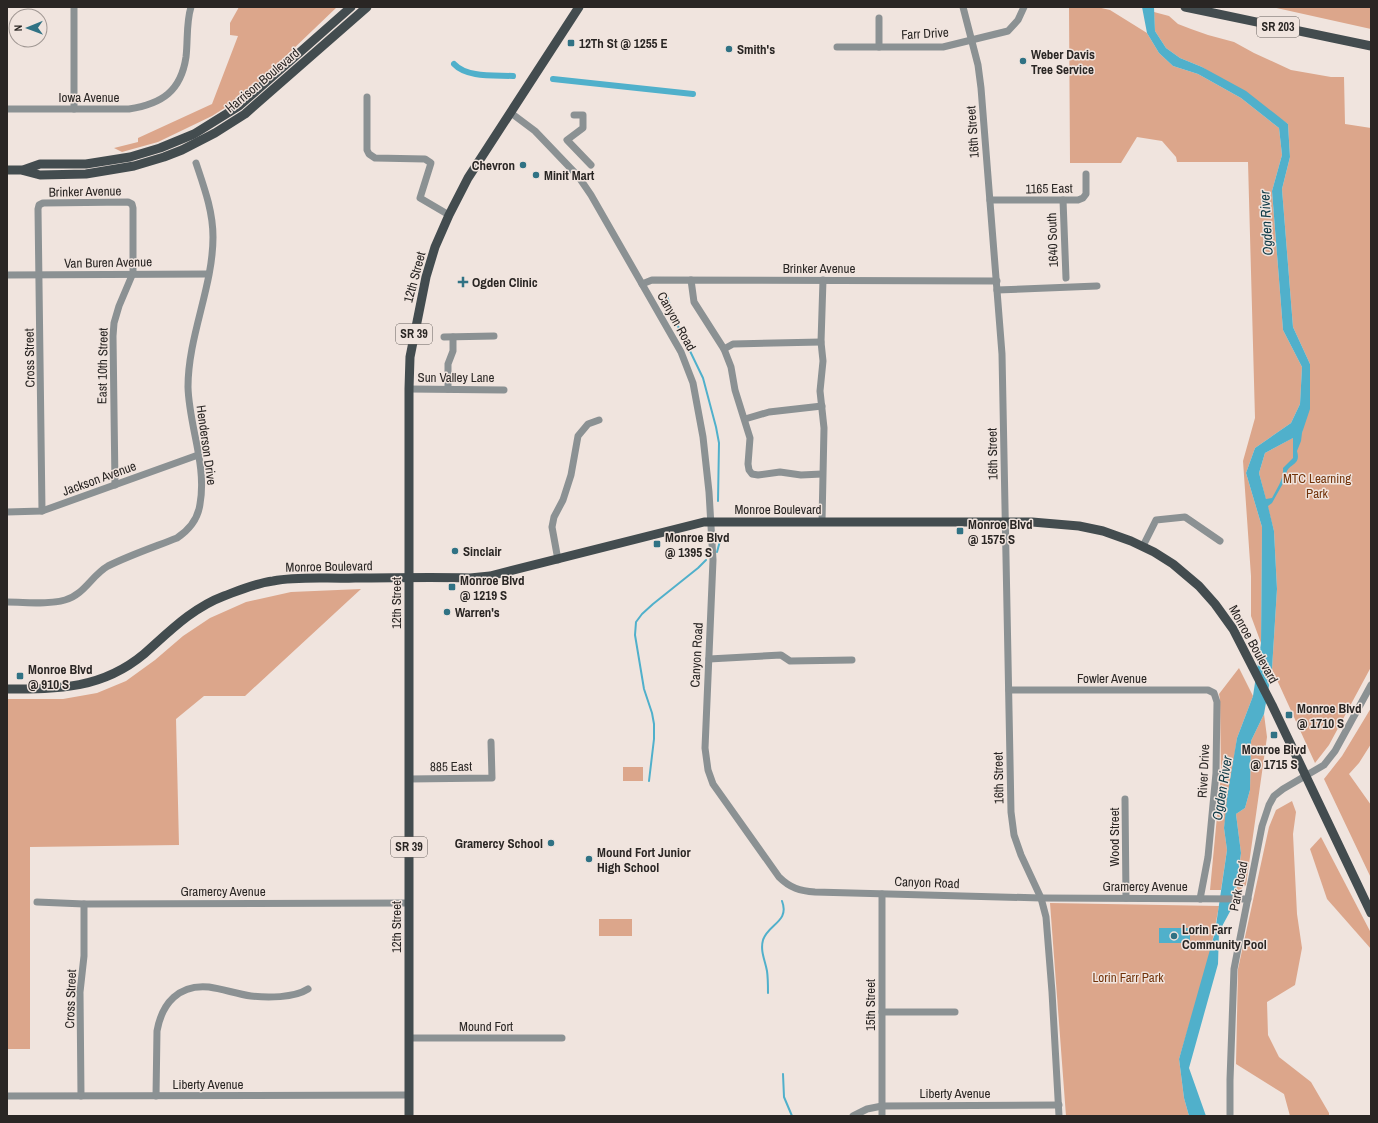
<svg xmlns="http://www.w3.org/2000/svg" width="1378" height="1123" viewBox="0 0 1378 1123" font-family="'Archivo Narrow',sans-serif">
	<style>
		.green { fill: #dca68b }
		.water { fill: #50b0cb; fill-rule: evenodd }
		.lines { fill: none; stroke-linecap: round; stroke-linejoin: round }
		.stream { stroke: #50b0cb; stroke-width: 2 }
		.canal { stroke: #50b0cb; stroke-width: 6 }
		.minor { stroke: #8b9193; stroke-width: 7 }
		.major { stroke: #434c4f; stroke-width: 9 }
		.poi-dot { fill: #307284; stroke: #f0e4de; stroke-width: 1.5 }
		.labels { text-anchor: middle; stroke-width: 3; stroke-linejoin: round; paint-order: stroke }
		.shield { fill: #f0e4de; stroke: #655f5c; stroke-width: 1 }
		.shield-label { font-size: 12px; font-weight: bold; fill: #2a2624 }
		.street-label { font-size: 13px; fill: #2a2624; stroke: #f0e4de }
		.poi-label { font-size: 13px; font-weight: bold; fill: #2a2624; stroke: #f0e4de; text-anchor: start }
		.park-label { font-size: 13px; fill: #72330a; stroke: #f0e4de }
		.water-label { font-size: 14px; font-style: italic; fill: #0f3b47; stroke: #f0e4de }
	</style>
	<rect width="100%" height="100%" fill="#f0e4de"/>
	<!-- green -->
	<g class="green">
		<path d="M 239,7 L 337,7 L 245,95 L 212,116 L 158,142 L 122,152 L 114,148 L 138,142 L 138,138 L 212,104 L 238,36 L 230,35 L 230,23 Z"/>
		<path d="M 1069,7 L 1097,7 L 1110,10 L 1147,33 L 1159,53 L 1173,66 L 1198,74 L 1241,98 L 1279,128 L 1282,155 L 1272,191 L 1283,330 L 1302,367 L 1300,404 L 1291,423 L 1255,448 L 1246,473 L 1262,527 L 1261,643 L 1251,616 L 1251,576 L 1243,461 L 1255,418 L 1248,162 L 1177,162 L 1176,157 L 1162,141 L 1137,137 L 1121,163 L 1070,163 Z"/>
		<path d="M 1272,7 L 1371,7 L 1371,29 Z"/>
		<path d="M 1154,12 L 1169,16 L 1178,24 L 1191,29 L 1208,35 L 1234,42 L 1254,53 L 1291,70 L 1331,77 L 1344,77 L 1345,124 L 1371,128 L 1371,667 L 1329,745 L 1315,763 L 1272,669 L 1277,589 L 1274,531 L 1259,473 L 1265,453 L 1302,433 L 1310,364 L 1293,327 L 1282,189 L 1290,157 L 1288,124 L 1202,67 L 1180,58 L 1166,48 L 1155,31 Z"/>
		<path d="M 361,589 L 245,696 L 204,696 L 176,719 L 179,845 L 30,847 L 30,1049 L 7,1049 L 7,699 L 63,699 L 97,693 L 126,681 L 155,660 L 183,636 L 210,618 L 246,602 L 291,592 Z"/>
		<path d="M 1239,668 L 1253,696 L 1237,738 L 1224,828 L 1227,850 L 1221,890 L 1210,890 L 1221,774 L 1220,699 L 1219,694 Z"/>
		<path d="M 1371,708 L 1371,744 L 1359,763 L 1349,774 L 1371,805 L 1371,878 L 1324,779 L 1342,756 Z"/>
		<path d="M 1264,714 L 1267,737 L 1246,885 L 1236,893 L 1241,853 L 1236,814 L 1245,808 L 1250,790 L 1251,741 Z"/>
		<rect x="623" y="767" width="20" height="14"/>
		<path d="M 1292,801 L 1296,812 L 1293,834 L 1297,914 L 1302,948 L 1295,985 L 1267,1002 L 1268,1035 L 1279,1057 L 1311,1082 L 1329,1113 L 1329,1116 L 1290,1116 L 1284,1094 L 1236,1064 L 1238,969 L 1269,827 L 1276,810 Z"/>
		<path d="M 1321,837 L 1371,933 L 1371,949 L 1327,899 L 1310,849 Z"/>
		<path d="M 1050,903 L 1219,906 L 1209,959 L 1179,1059 L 1184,1098 L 1189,1116 L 1066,1116 Z"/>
		<rect x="599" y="919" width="33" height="17"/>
	</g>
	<!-- water -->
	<g class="water">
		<path d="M 1142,7 L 1154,7 L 1155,31 L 1166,48 L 1180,58 L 1202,67 L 1246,91 L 1288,124 L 1290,157 L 1282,189 L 1293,327 L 1310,364 L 1310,409 L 1302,433 L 1301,441 L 1297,451 C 1302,468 1285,462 1286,478 L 1272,503 L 1268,506 L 1274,531 L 1277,589 L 1272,669 L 1264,714 L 1251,741 L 1250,790 L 1245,808 L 1236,814 L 1241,853 L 1234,904 L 1219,932 L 1218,964 L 1189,1068 L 1206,1116 L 1189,1116 L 1184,1098 L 1179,1059 L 1215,932 L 1227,850 L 1224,828 L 1227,798 L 1237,738 L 1253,696 L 1261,643 L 1262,527 L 1246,473 L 1255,448 L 1291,423 L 1300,404 L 1302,367 L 1283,330 L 1272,191 L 1282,155 L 1279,128 L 1241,98 L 1198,74 L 1173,66 L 1159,53 L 1147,33 ZM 1293,438 L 1293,458 L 1283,468 C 1284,479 1277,488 1272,498 L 1266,499 L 1259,473 L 1265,453 Z"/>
		<rect x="1159" y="928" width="31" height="15"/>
	</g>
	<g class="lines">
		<!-- stream -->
		<g class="stream">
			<path d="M 666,293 L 675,320 L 703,378 L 716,427 L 719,443 L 718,501"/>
			<path d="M 717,552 L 720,541"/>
			<path d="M 649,781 L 654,739 L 654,724 L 652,713 L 644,689 L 635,635 L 636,622 L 642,614 L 653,604 L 698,568 L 706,560"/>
			<path d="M 768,993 C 768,985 768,978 767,971 C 765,960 760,951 763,940 C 768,924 790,922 782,901"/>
			<path d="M 783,1074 L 784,1097 L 792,1116"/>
		</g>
		<!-- canal -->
		<g class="canal">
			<path d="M 454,64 C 467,78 495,75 513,76"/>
			<path d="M 553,79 L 693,94"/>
		</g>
		<!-- minor -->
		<g class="minor">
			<path d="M 74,7 L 74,109"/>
			<path d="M 963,7 L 978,65 L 981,88 L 1002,354 L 1011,812 L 1014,835 L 1021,855 L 1041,898 L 1046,917 L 1052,992 L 1059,1116"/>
			<path d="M 879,18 L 879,47"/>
			<path d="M 837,47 L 943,47 L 1008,31 L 1018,20 L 1024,7"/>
			<path d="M 367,97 L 367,150 L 369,154 L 375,158 L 425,159 L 431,163 L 420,198 L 449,215"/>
			<path d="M 7,109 L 129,109 C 162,104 181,91 186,57 C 188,40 186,23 191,7"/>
			<path d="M 511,113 L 535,131 L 578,176 L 591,195 L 681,352 L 693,383 L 703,437 L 709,492 L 713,560 L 705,748 L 708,770 L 713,784 L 779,877 C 790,888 800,891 815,892 L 1041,898 L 1248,899"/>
			<path d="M 574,115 L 583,115 L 583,128 L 567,140 L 591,165"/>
			<path d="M 990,200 L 1078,200 L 1083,198 L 1086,194 L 1086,174"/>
			<path d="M 1063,200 L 1066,278"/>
			<path d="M 7,275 L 208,274"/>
			<path d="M 691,280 L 694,302 L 724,349 L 731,367 L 735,390 L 750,438 L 748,464 L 749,470 L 752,474 L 758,475 L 780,472 L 801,475 L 822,474"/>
			<path d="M 642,284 L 652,280 L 997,281"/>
			<path d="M 997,290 L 1097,286"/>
			<path d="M 444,337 L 494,336"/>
			<path d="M 724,349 L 733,344 L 821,342"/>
			<path d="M 409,389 L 504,390"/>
			<path d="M 448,389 L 448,364 L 453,351 L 453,337"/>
			<path d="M 745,419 L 769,412 L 822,406"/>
			<path d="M 42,511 L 38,209 L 39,205 L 43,203 L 128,202 L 132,204 L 133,208 L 133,273 L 119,306 L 114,323 L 113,336 L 115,485"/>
			<path d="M 7,512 L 42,511 L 198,455"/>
			<path d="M 822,522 L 824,428 L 820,391 L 823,361 L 821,342 L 823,280"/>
			<path d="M 1143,546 L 1156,520 L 1185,517 L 1220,541"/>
			<path d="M 558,560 L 552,527 L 554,517 L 563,500 L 571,475 L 578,436 L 588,424 L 599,420"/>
			<path d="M 7,602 C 26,602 47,605 65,600 C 84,595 92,575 108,566 C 130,555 154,547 177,538 C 189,530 198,519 200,504 C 207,465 189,426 188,387 C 188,336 213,287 213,237 C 213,211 204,187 196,163"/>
			<path d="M 709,659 L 781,655 L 790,661 L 852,660"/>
			<path d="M 1009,690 L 1208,690 L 1214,693 L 1217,702 L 1216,773 L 1208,857 L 1200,899"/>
			<path d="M 409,779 L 492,778 L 491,742"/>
			<path d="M 1125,799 L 1126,898"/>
			<path d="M 37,902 L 84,904 L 409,903"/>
			<path d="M 882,1012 L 955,1012"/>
			<path d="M 409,1038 L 562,1038"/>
			<path d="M 7,1096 L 409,1095"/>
			<path d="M 81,1096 L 80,992 L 84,956 L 84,904"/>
			<path d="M 156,1096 L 157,1031 C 162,1003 179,984 209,987 C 223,989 237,994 251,996 C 267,998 294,998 308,989"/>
			<path d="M 853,1116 L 867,1109 L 882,1106 L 1059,1105"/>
			<path d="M 882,1116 L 882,894"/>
			<path d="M 1230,1116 L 1230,1080 L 1234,969 L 1262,826 L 1269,805 L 1274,796 L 1283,789 L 1324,765 L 1335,751 L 1371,685"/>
		</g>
		<!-- major -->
		<g class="major">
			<path d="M 1185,7 L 1371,46"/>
			<path d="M 7,170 L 21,170 L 40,175 L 86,174 L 134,166 L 164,157 L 182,150 L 215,133 L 245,114 L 367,7"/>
			<path d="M 23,170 L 40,164 L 86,164 L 130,157 L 160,148 L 194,134 L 239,106 L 351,7"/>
			<path d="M 7,689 C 59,689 102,689 144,654 C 169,632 192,608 224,596 C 240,590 256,583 273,581 C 300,576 328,579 355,578 C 393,578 431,577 470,578 L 490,576 L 704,522 L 1032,522 L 1079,526 L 1103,531 L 1131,541 L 1154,552 L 1173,564 L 1199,586 L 1215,604 L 1233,629 L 1272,705 L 1371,913"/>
			<path d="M 409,1116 L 409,389 L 410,357 L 426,277 L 435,247 L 449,215 L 468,178 L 579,7"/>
		</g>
	</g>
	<!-- markers -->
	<g class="poi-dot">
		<rect x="567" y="39" width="8" height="8" rx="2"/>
		<circle cx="729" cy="49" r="4"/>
		<circle cx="1023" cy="61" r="4"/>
		<circle cx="523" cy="165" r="4"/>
		<circle cx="536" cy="175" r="4"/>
		<path d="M461 276h4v4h4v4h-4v4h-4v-4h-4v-4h4z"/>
		<rect x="956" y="527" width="8" height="8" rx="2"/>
		<rect x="653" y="540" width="8" height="8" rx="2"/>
		<circle cx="455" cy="551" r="4"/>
		<rect x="448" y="583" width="8" height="8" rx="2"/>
		<circle cx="447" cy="612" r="4"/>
		<rect x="16" y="672" width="8" height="8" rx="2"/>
		<rect x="1285" y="711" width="8" height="8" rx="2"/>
		<rect x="1270" y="731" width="8" height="8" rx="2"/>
		<circle cx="551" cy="843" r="4"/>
		<circle cx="589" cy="859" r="4"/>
		<circle cx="1174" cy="936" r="4"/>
	</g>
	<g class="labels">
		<!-- shield labels -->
		<g class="shield">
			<rect x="1257" y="17" width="42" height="20" rx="3"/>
			<rect x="396" y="324" width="36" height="20" rx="3"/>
			<rect x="391" y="837" width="36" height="20" rx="3"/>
		</g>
		<g class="shield-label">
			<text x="1278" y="31">SR 203</text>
			<text x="414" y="338">SR 39</text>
			<text x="409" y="851">SR 39</text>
		</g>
		<!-- street labels -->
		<g class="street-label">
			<text transform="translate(925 33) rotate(-3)" y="5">Farr Drive</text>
			<text transform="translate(262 80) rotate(-40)" y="5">Harrison Boulevard</text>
			<text x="89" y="102">Iowa Avenue</text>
			<text transform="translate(972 132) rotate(-94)" y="5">16th Street</text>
			<text transform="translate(1049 188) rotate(-1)" y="5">1165 East</text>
			<text transform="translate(85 191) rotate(-1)" y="5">Brinker Avenue</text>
			<text transform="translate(1052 240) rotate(-92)" y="5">1640 South</text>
			<text transform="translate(108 262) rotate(-1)" y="5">Van Buren Avenue</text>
			<text x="819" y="273">Brinker Avenue</text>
			<text transform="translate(414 277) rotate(-75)" y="5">12th Street</text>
			<text transform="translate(677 321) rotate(61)" y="5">Canyon Road</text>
			<text transform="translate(29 358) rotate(-91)" y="5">Cross Street</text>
			<text transform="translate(102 366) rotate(-89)" y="5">East 10th Street</text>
			<text x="456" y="382">Sun Valley Lane</text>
			<text transform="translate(207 445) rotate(82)" y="5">Henderson Drive</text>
			<text transform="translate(992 454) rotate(-91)" y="5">16th Street</text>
			<text transform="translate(99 478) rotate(-20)" y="5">Jackson Avenue</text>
			<text x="778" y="514">Monroe Boulevard</text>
			<text transform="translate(329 566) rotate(-1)" y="5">Monroe Boulevard</text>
			<text transform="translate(396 603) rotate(-90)" y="5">12th Street</text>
			<text transform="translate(1254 644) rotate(61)" y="5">Monroe Boulevard</text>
			<text transform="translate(696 655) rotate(-87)" y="5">Canyon Road</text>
			<text x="1112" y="683">Fowler Avenue</text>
			<text transform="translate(451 766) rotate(-1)" y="5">885 East</text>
			<text transform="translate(1203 771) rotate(-87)" y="5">River Drive</text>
			<text transform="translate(998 778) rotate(-91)" y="5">16th Street</text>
			<text transform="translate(1114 837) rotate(-90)" y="5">Wood Street</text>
			<text transform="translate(927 882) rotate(2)" y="5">Canyon Road</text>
			<text x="1145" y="891">Gramercy Avenue</text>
			<text transform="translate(1238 886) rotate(-79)" y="5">Park Road</text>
			<text x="223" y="896">Gramercy Avenue</text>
			<text transform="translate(396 927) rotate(-90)" y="5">12th Street</text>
			<text transform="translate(70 999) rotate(-88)" y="5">Cross Street</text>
			<text transform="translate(870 1005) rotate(-90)" y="5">15th Street</text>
			<text x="486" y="1031">Mound Fort</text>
			<text x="208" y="1089">Liberty Avenue</text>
			<text x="955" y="1098">Liberty Avenue</text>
		</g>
		<!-- poi labels -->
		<g class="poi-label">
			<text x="579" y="48">12Th St @ 1255 E</text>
			<text x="737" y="54">Smith's</text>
			<text x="1031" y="59">Weber Davis<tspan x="1031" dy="15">Tree Service</tspan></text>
			<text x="515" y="170" text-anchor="end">Chevron</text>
			<text x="544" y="180">Minit Mart</text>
			<text x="472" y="287">Ogden Clinic</text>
			<text x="968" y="529">Monroe Blvd<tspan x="968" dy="15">@ 1575 S</tspan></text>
			<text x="665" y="542">Monroe Blvd<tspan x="665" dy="15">@ 1395 S</tspan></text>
			<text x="463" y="556">Sinclair</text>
			<text x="460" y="585">Monroe Blvd<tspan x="460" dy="15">@ 1219 S</tspan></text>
			<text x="455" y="617">Warren's</text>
			<text x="28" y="674">Monroe Blvd<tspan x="28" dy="15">@ 910 S</tspan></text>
			<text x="1297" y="713">Monroe Blvd<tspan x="1297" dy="15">@ 1710 S</tspan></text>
			<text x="1274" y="754" text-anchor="middle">Monroe Blvd<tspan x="1274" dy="15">@ 1715 S</tspan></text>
			<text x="543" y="848" text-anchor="end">Gramercy School</text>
			<text x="597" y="857">Mound Fort Junior<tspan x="597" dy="15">High School</tspan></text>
			<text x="1182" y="934">Lorin Farr<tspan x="1182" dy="15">Community Pool</tspan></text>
		</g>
		<!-- park labels -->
		<g class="park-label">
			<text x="1317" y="483">MTC Learning<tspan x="1317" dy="15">Park</tspan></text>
			<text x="1128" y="982">Lorin Farr Park</text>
		</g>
		<!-- water labels -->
		<g class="water-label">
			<text transform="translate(1266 223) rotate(-93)" y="5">Ogden River</text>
			<text transform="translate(1222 788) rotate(-81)" y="5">Ogden River</text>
		</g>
	</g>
	<!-- border -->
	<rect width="1378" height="1123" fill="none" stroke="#2a2624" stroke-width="16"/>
	<!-- north arrow -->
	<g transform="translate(28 28) rotate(269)"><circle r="19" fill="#f0e4de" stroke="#a19894"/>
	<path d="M0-3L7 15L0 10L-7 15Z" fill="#307284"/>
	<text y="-6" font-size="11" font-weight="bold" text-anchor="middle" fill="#2a2624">N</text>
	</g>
</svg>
